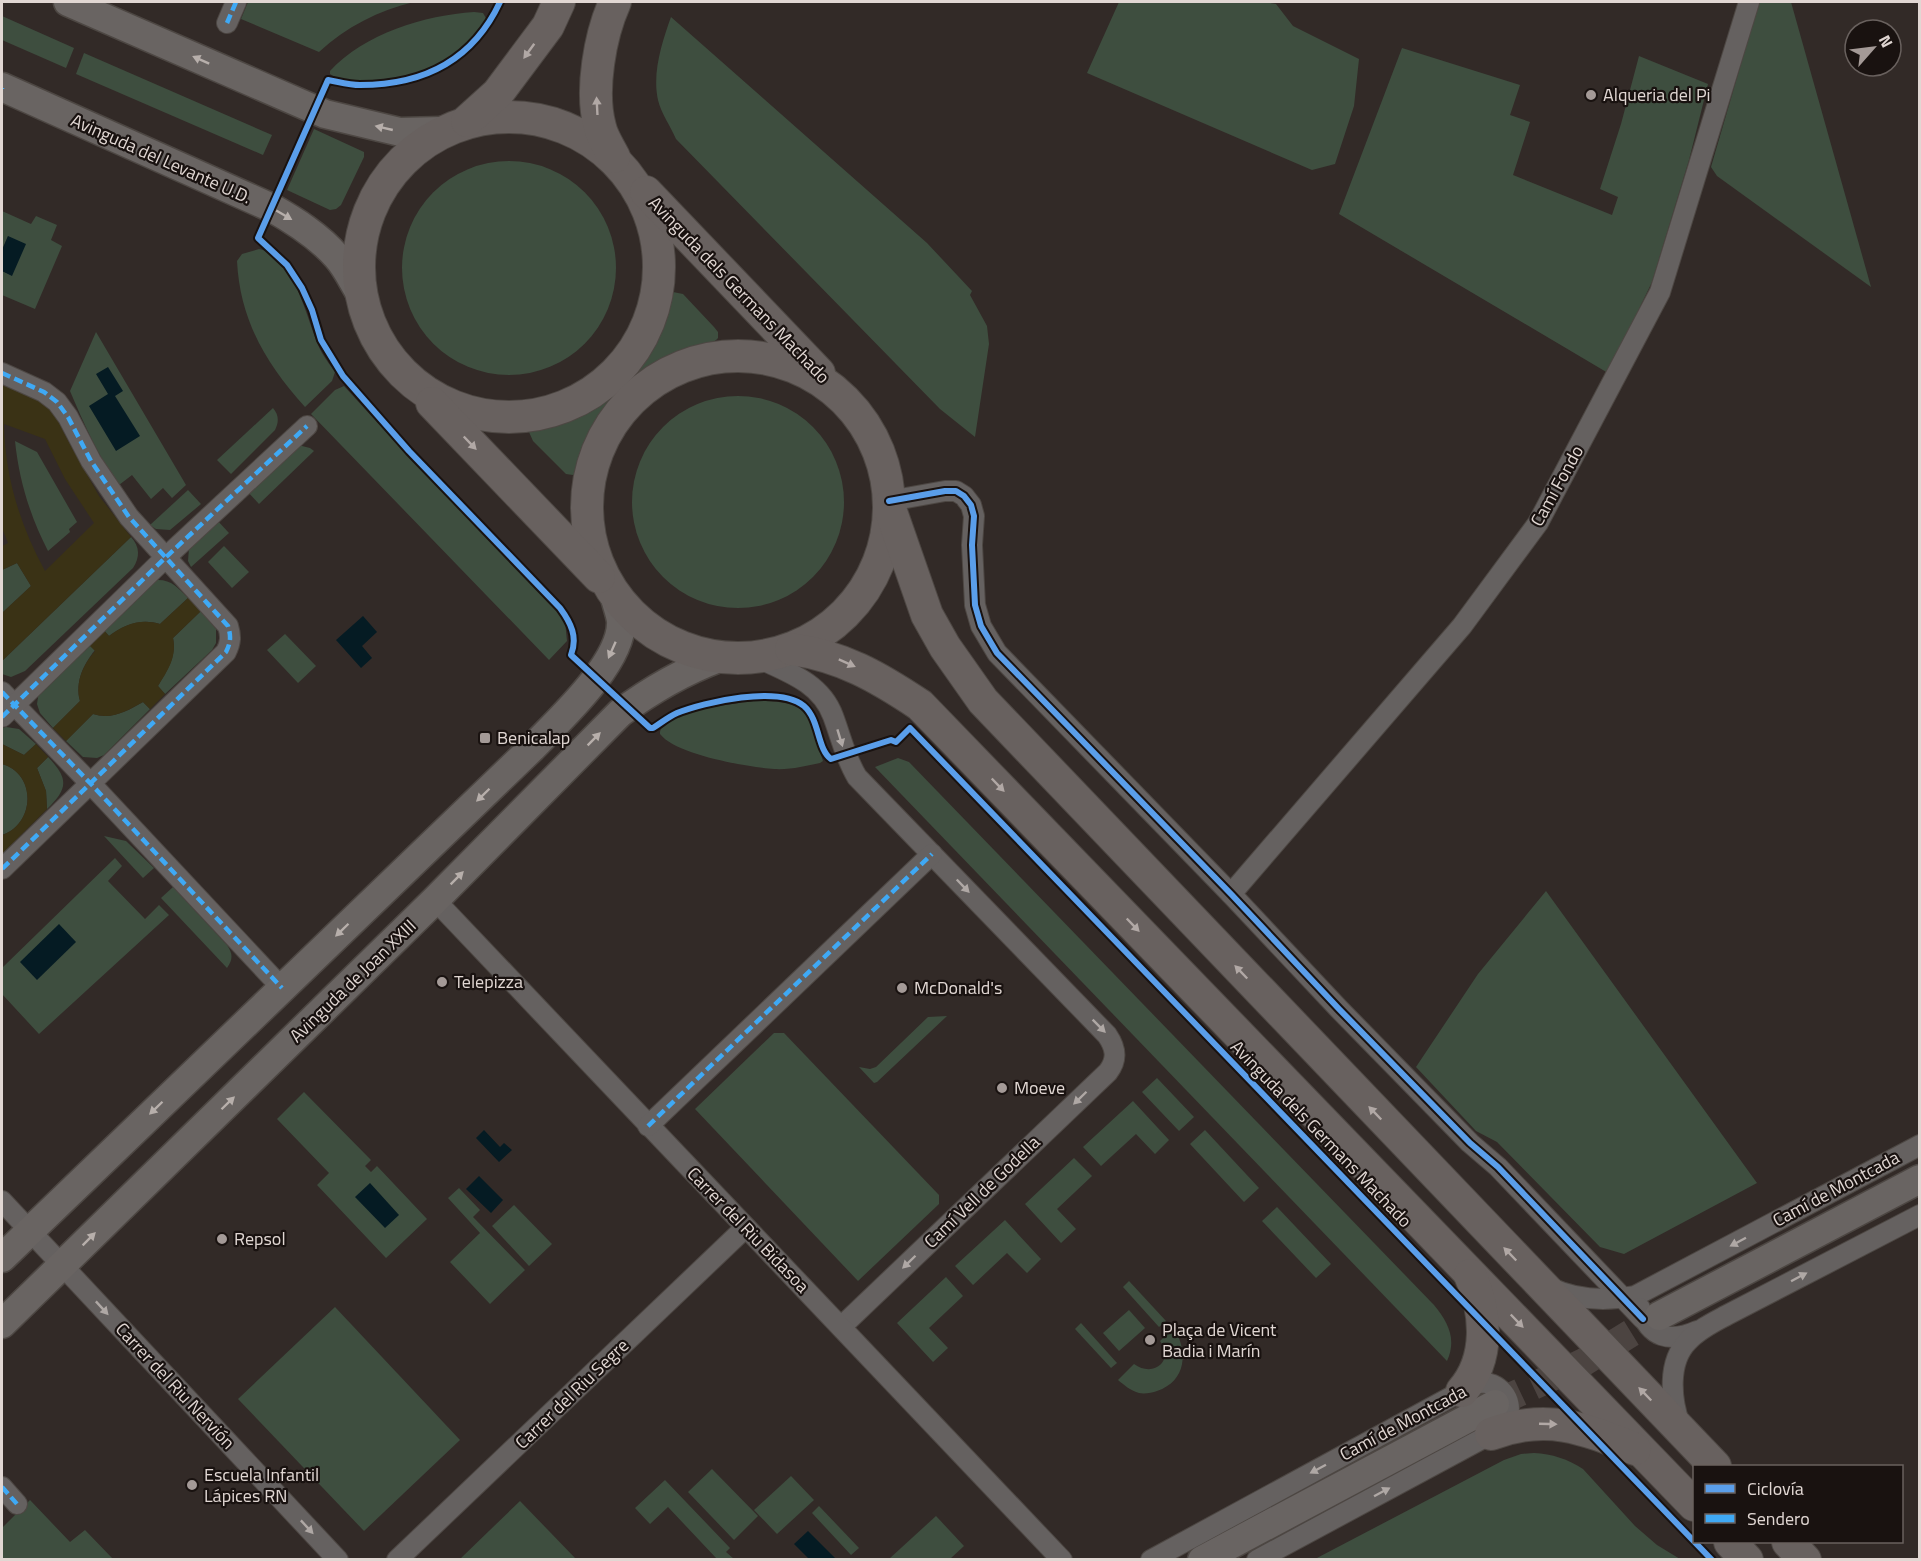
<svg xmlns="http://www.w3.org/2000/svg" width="1921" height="1561" viewBox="0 0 1921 1561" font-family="'Titillium Web',sans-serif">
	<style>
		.green { fill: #3e4e3f }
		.sand { fill: #3a3215; fill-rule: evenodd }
		.water { fill: #051b23 }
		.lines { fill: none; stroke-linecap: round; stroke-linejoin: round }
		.secondary-tunnel { stroke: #4c4441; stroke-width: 28; stroke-dasharray: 28 14; stroke-linecap: butt }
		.street-casing { stroke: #4d4743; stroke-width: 22 }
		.secondary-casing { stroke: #4d4743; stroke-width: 31 }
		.primary-casing { stroke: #4d4743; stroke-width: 34 }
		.street { stroke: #656160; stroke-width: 20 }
		.secondary { stroke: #696462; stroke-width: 28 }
		.primary { stroke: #68615f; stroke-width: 32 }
		.quiet { stroke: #3fa9f5; stroke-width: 4.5; stroke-dasharray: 9 4.5; stroke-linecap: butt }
		.cycleway-casing { stroke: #191210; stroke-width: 10 }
		.cycleway { stroke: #5a9eea; stroke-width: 6 }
		.oneway { fill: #b1a8a5 }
		.oneway2 { fill: #b7afab }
		.oneway3 { fill: #afa8a5 }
		.poi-dot { fill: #a49a97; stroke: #191210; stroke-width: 2 }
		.labels { text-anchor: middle; stroke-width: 4.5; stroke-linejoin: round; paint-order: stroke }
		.poi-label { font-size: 18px; fill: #e1d7d3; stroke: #191210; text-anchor: start }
		.street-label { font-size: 18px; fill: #e1d7d3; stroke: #191210 }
	</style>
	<rect width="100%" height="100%" fill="#322a27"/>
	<!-- green -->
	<g class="green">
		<path d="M 248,2 L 414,2 C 379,10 346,27 319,52 L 241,19 Z"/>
		<path d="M 1119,2 L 1265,2 L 1276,4 L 1293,26 L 1359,59 L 1354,106 L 1335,164 L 1312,170 L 1087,73 Z"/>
		<path d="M 1759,2 L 1791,2 L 1871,287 L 1717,176 L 1711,167 Z"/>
		<path d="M 474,12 L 483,13 L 487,20 C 464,62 408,82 362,80 C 351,80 339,81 330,74 L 330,71 C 364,34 425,15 474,12 Z"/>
		<path d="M 2,16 L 74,48 L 66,68 L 2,40 Z"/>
		<path d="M 671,17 L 927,243 L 972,291 L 970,295 L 987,326 L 989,344 L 975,437 L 940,409 L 676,139 C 671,127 661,113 658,100 C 652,73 662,42 671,17 Z"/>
		<path d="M 1402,48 L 1520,85 L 1510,115 L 1530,122 L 1513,175 L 1612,215 L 1618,197 L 1600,189 L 1621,124 L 1639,56 L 1708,84 L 1689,160 L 1652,282 L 1608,373 L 1339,214 Z"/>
		<path d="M 84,53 L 272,135 L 263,155 L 76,74 Z"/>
		<path d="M 314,129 L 364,152 L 364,157 L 341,205 L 336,209 L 330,210 L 287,190 Z"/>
		<circle cx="509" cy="268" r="107"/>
		<path d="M 2,211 L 31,224 L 36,216 L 57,225 L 51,240 L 62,246 L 35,309 L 2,295 L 2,271 L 12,275 L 8,236 L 2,250 Z"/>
		<path d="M 259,249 C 297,257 307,325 322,353 C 326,360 331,366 335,372 L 332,381 L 305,407 C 266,364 240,320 237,261 L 242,254 Z"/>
		<path d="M 673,292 L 683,294 L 714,327 L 718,332 L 718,338 C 713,346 672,356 659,363 C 631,379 606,405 593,434 C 587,447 585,461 578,473 L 573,475 L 566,474 L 533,441 L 529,432 L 532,427 C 540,423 549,422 558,420 C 597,408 630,381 650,346 C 657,334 664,297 673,292 Z"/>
		<path d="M 96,332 L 186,485 L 172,498 L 163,488 L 151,499 L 132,475 L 119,485 C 98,456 84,424 70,391 Z"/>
		<path d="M 344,386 L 407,455 L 559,612 L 565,621 L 567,641 L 549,660 L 311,414 L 335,390 Z"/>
		<circle cx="738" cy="502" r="106"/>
		<path d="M 273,408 C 279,415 279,422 275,430 L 231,474 L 217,460 Z"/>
		<path d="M 15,441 L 37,452 L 77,522 L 69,529 L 70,532 L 48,551 C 30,516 19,480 15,441 Z"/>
		<path d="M 298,445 L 310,448 L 314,451 L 259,504 L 246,490 Z"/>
		<path d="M 188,490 L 201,504 L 170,530 L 156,529 L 150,525 Z"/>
		<path d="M 216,519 L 229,533 L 191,567 L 188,561 L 189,548 Z"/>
		<path d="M 131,537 C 140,547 140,557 133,568 L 25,671 L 11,677 L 2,674 L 2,661 Z"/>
		<path d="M 224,546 L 249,572 L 232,588 L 208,562 Z"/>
		<path d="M 17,563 L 31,586 L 2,613 L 2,570 Z"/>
		<path d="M 158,580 C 172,580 178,588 188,598 L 160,624 C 141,618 124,625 109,636 L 102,628 L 152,582 Z"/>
		<path d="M 201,611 L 216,629 L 216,643 L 212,650 L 165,694 L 158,686 C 167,671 177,656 173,638 Z"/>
		<path d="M 285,634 L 316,666 L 298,683 L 267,650 Z"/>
		<path d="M 87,643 L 95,650 C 83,665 75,682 80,701 L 53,728 L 40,713 L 37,704 L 39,691 Z"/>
		<path d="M 753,701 C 807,700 810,711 823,761 L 820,763 C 806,766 790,770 774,769 C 748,767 676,755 660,734 C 660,711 734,704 753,701 Z"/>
		<path d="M 143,702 L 150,709 L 104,755 L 97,758 L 83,757 L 66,741 L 93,714 C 111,720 128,711 143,702 Z"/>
		<path d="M 6,727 L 19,729 L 36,744 L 24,755 L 2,744 L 2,728 Z"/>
		<path d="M 48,757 C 68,778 69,788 47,809 L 46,791 L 37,768 Z"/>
		<path d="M 898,758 L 909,762 L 1434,1305 C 1448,1322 1457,1339 1447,1361 L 875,767 Z"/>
		<path d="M 2,764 C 37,774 35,824 2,835 Z"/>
		<path d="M 104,836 L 126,841 L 154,868 L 143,878 Z"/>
		<path d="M 115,858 L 122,866 L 108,881 L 145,919 L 159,905 L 169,915 L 39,1034 L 2,994 L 2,968 Z"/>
		<path d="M 173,887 L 227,945 C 233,954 233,959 227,968 L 161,898 Z"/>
		<path d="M 1546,891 L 1757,1183 L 1624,1254 L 1600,1247 L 1497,1142 L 1476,1131 L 1416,1067 L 1478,974 Z"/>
		<path d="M 947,1016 L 877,1082 L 874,1083 L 859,1067 L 870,1069 L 876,1067 L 928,1017 Z"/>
		<path d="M 774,1033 L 784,1033 L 939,1195 L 939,1204 L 858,1281 L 695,1109 Z"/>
		<path d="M 1157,1078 L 1194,1117 L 1179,1131 L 1142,1092 Z"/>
		<path d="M 304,1092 L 371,1160 L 365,1166 L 371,1172 L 377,1166 L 427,1219 L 386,1258 L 317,1185 L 329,1173 L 277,1119 Z"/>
		<path d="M 1133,1101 L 1169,1140 L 1155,1154 L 1136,1134 L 1101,1166 L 1083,1147 Z"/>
		<path d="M 1205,1130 L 1259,1188 L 1244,1202 L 1190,1144 Z"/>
		<path d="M 1074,1158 L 1092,1176 L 1057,1209 L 1076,1229 L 1061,1243 L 1025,1204 Z"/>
		<path d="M 459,1188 L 480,1210 L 473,1217 L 525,1270 L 490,1304 L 450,1262 L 480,1233 L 448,1198 Z"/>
		<path d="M 514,1205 L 552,1244 L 529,1266 L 492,1226 Z"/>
		<path d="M 1277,1207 L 1331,1264 L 1316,1278 L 1262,1221 Z"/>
		<path d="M 1005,1220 L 1041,1259 L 1027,1273 L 1007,1253 L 973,1285 L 955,1266 Z"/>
		<path d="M 946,1277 L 963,1296 L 929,1328 L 948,1348 L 933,1362 L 897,1323 Z"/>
		<path d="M 1129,1281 L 1166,1321 L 1159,1327 L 1123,1287 Z"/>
		<path d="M 335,1307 L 460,1440 L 364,1531 L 238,1399 Z"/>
		<path d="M 1129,1310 L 1145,1328 L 1119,1351 L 1103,1333 Z"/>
		<path d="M 1081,1323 L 1117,1363 L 1111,1368 L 1075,1329 Z"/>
		<path d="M 1174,1328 C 1188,1351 1187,1381 1157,1391 C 1152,1393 1144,1394 1139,1393 C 1131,1391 1124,1385 1118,1380 L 1134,1364 C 1153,1378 1175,1361 1160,1341 Z"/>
		<path d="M 1534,1453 C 1552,1454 1568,1459 1583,1469 L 1635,1526 L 1657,1545 L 1680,1559 L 1315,1559 L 1504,1460 L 1521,1454 Z"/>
		<path d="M 712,1469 L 758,1516 L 734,1540 L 688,1492 Z"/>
		<path d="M 791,1476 L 814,1500 L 777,1534 L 754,1510 Z"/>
		<path d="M 665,1480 L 730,1548 L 726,1552 L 734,1559 L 717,1559 L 668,1507 L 650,1524 L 635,1508 Z"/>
		<path d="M 30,1500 L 70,1542 L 85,1530 L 113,1559 L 2,1560 L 2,1528 Z"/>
		<path d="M 520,1501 L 576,1559 L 460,1559 Z"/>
		<path d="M 819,1506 L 859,1548 L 851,1555 L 812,1513 Z"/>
		<path d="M 936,1516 L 964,1546 L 950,1559 L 889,1559 Z"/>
	</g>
	<!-- sand -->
	<g class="sand">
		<path d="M 2,382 L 44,400 L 53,409 L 65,435 L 99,496 L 131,537 L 2,661 L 2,613 L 31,586 L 17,563 L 2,570 L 2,546 L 8,543 L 2,528 ZM 4,424 L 45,439 L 65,479 L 94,523 L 45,571 C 20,525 5,477 4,424 Z"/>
		<path d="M 188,598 L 201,611 L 173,638 C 177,657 168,670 158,686 L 165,694 L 150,709 L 143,702 C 127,711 112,720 93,714 L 66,741 L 53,728 L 80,701 C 75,682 83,665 95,651 L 87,643 L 102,628 L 109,636 C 124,624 141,618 160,624 Z"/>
		<path d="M 2,744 L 24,755 L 36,744 L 48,757 L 37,768 L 46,791 L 47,809 L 2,854 L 2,835 C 35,824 37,774 2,764 Z"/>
	</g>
	<!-- water -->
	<g class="water">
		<path d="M 8,236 L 26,244 L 12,276 L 2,271 L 2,250 Z"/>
		<path d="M 108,367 L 123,391 L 115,396 L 140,436 L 116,451 L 89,406 L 108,394 L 96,374 Z"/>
		<path d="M 363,616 L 377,632 L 362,646 L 372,658 L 361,668 L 336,640 Z"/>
		<path d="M 59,924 L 76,942 L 37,980 L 20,962 Z"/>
		<path d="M 484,1130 L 500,1147 L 504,1143 L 512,1150 L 499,1162 L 476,1138 Z"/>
		<path d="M 479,1176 L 503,1200 L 491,1213 L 466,1189 Z"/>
		<path d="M 370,1183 L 399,1215 L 385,1228 L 355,1197 Z"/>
		<path d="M 808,1531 L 836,1559 L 809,1559 L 794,1544 Z"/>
	</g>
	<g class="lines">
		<!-- secondary-tunnel -->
		<path class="secondary-tunnel" d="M 1495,1404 L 1584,1362 L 1659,1316"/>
		<defs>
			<g id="street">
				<path d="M 227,23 L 236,2"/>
				<path d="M 2,373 L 44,392 L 57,402 L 68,417 L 91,461 L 129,517 L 228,626 C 231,636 231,642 226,652 L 2,869"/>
				<path d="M 889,501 L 945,491 L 956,491 L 964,496 L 971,505 L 974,516 L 972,545 L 975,605 L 981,626 L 997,653 L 1231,894 L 1339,1009 L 1470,1143 L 1498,1167 L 1643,1319"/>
				<path d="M 758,658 C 788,672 821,683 833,716 C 841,737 845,757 857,777 L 1107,1035 C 1116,1048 1118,1059 1108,1072 L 841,1327"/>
				<path d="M 2,692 L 91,784 L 282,988"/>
				<path d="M 2,717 L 165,558 L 307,426"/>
				<path d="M 1231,894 L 1462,626 L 1538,523 L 1660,292 L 1749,2"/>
				<path d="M 435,900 L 1062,1560"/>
				<path d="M 648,1126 L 932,854"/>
				<path d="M 2,1201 L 338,1560"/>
				<path d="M 1551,1288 C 1578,1301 1606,1301 1635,1296 L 1920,1145"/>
				<path d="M 1640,1308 C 1649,1338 1670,1343 1697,1331"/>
				<path d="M 1680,1425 C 1671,1400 1667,1362 1688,1341 C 1699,1329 1714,1322 1727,1315 L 1920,1215"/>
				<path d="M 2,1487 L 17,1504"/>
				<path d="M 397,1560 L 745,1228"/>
				<path d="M 1151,1560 L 1462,1391 C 1467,1388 1474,1384 1480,1383 C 1497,1380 1515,1400 1507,1417 C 1504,1425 1498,1429 1491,1434 L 1257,1560"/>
			</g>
			<g id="secondary">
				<path d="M 68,2 L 325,114 L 400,132 L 442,131"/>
				<path d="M 2,87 L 272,208 C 295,221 319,236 337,257 C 346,267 353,282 360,293"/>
				<path d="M 2,1258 L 532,748 C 559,720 623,662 621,621 C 620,613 616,603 614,594"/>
				<path d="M 1659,1316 L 1920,1179"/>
				<path d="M 2,1324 L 435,900 L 620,713 C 651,690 682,672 719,658"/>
				<path d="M 1202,1560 L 1495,1404"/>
			</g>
			<g id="primary">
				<circle cx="509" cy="267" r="150"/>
				<path d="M 467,121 L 498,93 L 548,26 L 559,2"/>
				<path d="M 614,157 C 609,147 602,137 600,127 C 590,91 600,35 615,2"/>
				<path d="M 646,192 L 819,373"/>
				<circle cx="738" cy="507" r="151"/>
				<path d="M 432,403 L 599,577"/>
				<path d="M 889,506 L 927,615 L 945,647 L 983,701 L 1715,1466"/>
				<path d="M 791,649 C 842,656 878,677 920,705 L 1694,1505"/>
				<path d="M 1462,1391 C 1490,1359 1487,1312 1470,1275"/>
				<path d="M 1491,1434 C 1547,1413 1583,1428 1635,1449"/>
				<path d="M 1730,1542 L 1747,1560"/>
				<path d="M 1788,1542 L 1805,1560"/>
			</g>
		</defs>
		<!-- street casing -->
		<use href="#street" class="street-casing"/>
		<!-- secondary casing -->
		<use href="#secondary" class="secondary-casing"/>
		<!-- primary casing -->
		<use href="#primary" class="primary-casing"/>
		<!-- street -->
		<use href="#street" class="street"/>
		<!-- secondary -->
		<use href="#secondary" class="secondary"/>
		<!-- primary -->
		<use href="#primary" class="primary"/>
		<!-- quiet -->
		<g class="quiet">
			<path d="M 227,23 L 236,2"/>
			<path d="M 2,89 L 2,88"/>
			<path d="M 2,373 L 44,392 L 57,402 L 68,417 L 91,461 L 129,517 L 228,626 C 231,636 231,642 226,652 L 2,869"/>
			<path d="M 2,692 L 91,784 L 282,988"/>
			<path d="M 2,717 L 165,558 L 307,426"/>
			<path d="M 648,1126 L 932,854"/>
			<path d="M 2,1487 L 17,1504"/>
		</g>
		<defs>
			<g id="cycleway">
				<path d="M 500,2 C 473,60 424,85 360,85 C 350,85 339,82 328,80 L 258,238 L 287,265 L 302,288 L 312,310 L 321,340 L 343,376 L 409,451 L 560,608 C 571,623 578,637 571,655 L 650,728 L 653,728 C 661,723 668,717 677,713 C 704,702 779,685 804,706 C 820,720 817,749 831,759 L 891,740 L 896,742 L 910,728 L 1712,1560"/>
				<path d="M 889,501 L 945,491 L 956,491 L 964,496 L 971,505 L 974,516 L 972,545 L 975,605 L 981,626 L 997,653 L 1231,894 L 1339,1009 L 1470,1143 L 1498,1167 L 1643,1319"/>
			</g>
		</defs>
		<!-- cycleway casing -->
		<use href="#cycleway" class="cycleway-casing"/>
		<!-- cycleway -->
		<use href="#cycleway" class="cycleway"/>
	</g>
	<!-- one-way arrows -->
	<defs><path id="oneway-solid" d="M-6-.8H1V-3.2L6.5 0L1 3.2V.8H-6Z" transform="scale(1.5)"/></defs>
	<g class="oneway">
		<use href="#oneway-solid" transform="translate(529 51) rotate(126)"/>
		<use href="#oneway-solid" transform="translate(597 106) rotate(-93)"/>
		<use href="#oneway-solid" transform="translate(470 443) rotate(46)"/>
		<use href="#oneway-solid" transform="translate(847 663) rotate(24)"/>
		<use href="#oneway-solid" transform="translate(998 785) rotate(46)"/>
		<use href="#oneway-solid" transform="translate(1133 925) rotate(46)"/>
		<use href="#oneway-solid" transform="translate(1241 972) rotate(-134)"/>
		<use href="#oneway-solid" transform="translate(1375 1113) rotate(-134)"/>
		<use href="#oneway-solid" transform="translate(1510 1254) rotate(-134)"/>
		<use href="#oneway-solid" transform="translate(1517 1321) rotate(46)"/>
		<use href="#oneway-solid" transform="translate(1645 1394) rotate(-134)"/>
		<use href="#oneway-solid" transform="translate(1548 1424) rotate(2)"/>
	</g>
	<g class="oneway2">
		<use href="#oneway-solid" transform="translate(201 60) rotate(-156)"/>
		<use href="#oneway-solid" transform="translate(384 128) rotate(-167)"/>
		<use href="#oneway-solid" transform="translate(284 215) rotate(30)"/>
		<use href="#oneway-solid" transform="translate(612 650) rotate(114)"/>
		<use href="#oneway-solid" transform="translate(594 739) rotate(-45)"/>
		<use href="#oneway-solid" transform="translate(483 795) rotate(136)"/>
		<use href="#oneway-solid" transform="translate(457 878) rotate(-45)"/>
		<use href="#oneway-solid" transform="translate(342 930) rotate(136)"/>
		<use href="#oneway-solid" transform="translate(228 1103) rotate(-44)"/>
		<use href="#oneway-solid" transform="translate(156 1108) rotate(136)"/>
		<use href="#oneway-solid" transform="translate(89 1239) rotate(-45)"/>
	</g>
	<g class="oneway3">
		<use href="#oneway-solid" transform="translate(840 738) rotate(73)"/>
		<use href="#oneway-solid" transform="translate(963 886) rotate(46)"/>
		<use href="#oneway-solid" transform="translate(1099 1026) rotate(45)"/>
		<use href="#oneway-solid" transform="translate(1080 1098) rotate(136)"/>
		<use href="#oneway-solid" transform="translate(1738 1242) rotate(152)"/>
		<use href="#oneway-solid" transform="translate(909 1262) rotate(136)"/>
		<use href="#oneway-solid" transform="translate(1799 1277) rotate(-28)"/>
		<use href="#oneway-solid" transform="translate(102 1308) rotate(47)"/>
		<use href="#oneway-solid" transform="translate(1318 1469) rotate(152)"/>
		<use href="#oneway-solid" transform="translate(1382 1492) rotate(-28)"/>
		<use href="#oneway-solid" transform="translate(307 1527) rotate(47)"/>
	</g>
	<!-- markers -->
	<g class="poi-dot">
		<circle cx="1591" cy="95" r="6"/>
		<rect x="479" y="732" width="12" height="12" rx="3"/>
		<circle cx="442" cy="982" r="6"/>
		<circle cx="902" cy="988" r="6"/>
		<circle cx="1002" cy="1088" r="6"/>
		<circle cx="222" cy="1239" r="6"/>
		<circle cx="1150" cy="1340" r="6"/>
		<circle cx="192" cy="1485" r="6"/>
	</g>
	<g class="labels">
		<!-- poi labels -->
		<g class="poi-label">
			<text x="1603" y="101">Alqueria del Pi</text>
			<text x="497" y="744">Benicalap</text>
			<text x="454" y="988">Telepizza</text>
			<text x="914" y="994">McDonald's</text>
			<text x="1014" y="1094">Moeve</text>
			<text x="234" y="1245">Repsol</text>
			<text x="1162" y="1336">Plaça de Vicent<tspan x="1162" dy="21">Badia i Marín</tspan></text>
			<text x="204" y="1481">Escuela Infantil<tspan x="204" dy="21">Lápices RN</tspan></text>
		</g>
		<!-- street labels -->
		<g class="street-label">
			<text transform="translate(161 159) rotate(24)" y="6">Avinguda del Levante U.D.</text>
			<text transform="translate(739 290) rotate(46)" y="6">Avinguda dels Germans Machado</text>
			<text transform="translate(1557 486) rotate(-61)" y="6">Camí Fondo</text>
			<text transform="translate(353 981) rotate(-44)" y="6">Avinguda de Joan XXIII</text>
			<text transform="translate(1321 1134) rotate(46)" y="6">Avinguda dels Germans Machado</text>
			<text transform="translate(1836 1189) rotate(-28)" y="6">Camí de Montcada</text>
			<text transform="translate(982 1192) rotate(-44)" y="6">Camí Vell de Godella</text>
			<text transform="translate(748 1230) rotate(46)" y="6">Carrer del Riu Bidasoa</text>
			<text transform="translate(175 1386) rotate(47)" y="6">Carrer del Riu Nervión</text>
			<text transform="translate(572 1394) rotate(-44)" y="6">Carrer del Riu Segre</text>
			<text transform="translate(1403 1423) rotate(-28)" y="6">Camí de Montcada</text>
		</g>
	</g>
	<!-- border -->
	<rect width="1921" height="1561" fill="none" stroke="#e1d7d3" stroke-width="6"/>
	<!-- legend -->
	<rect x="1693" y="1465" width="210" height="78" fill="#191210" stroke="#69615e" stroke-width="1.5"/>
	<rect x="1705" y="1484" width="30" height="9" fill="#5a9eea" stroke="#69615e" stroke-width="1.5"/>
	<text x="1747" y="1495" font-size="18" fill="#e1d7d3">Ciclovía</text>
	<rect x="1705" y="1514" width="30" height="9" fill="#3fa9f5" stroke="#69615e" stroke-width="1.5"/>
	<text x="1747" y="1525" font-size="18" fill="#e1d7d3">Sendero</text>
	<!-- north arrow -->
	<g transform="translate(1873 48) rotate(62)"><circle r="28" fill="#191210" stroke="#69615e" stroke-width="1.5"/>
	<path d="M0-4.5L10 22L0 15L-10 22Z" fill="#a49a97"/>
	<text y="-9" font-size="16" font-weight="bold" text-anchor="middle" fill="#e1d7d3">N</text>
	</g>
</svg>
